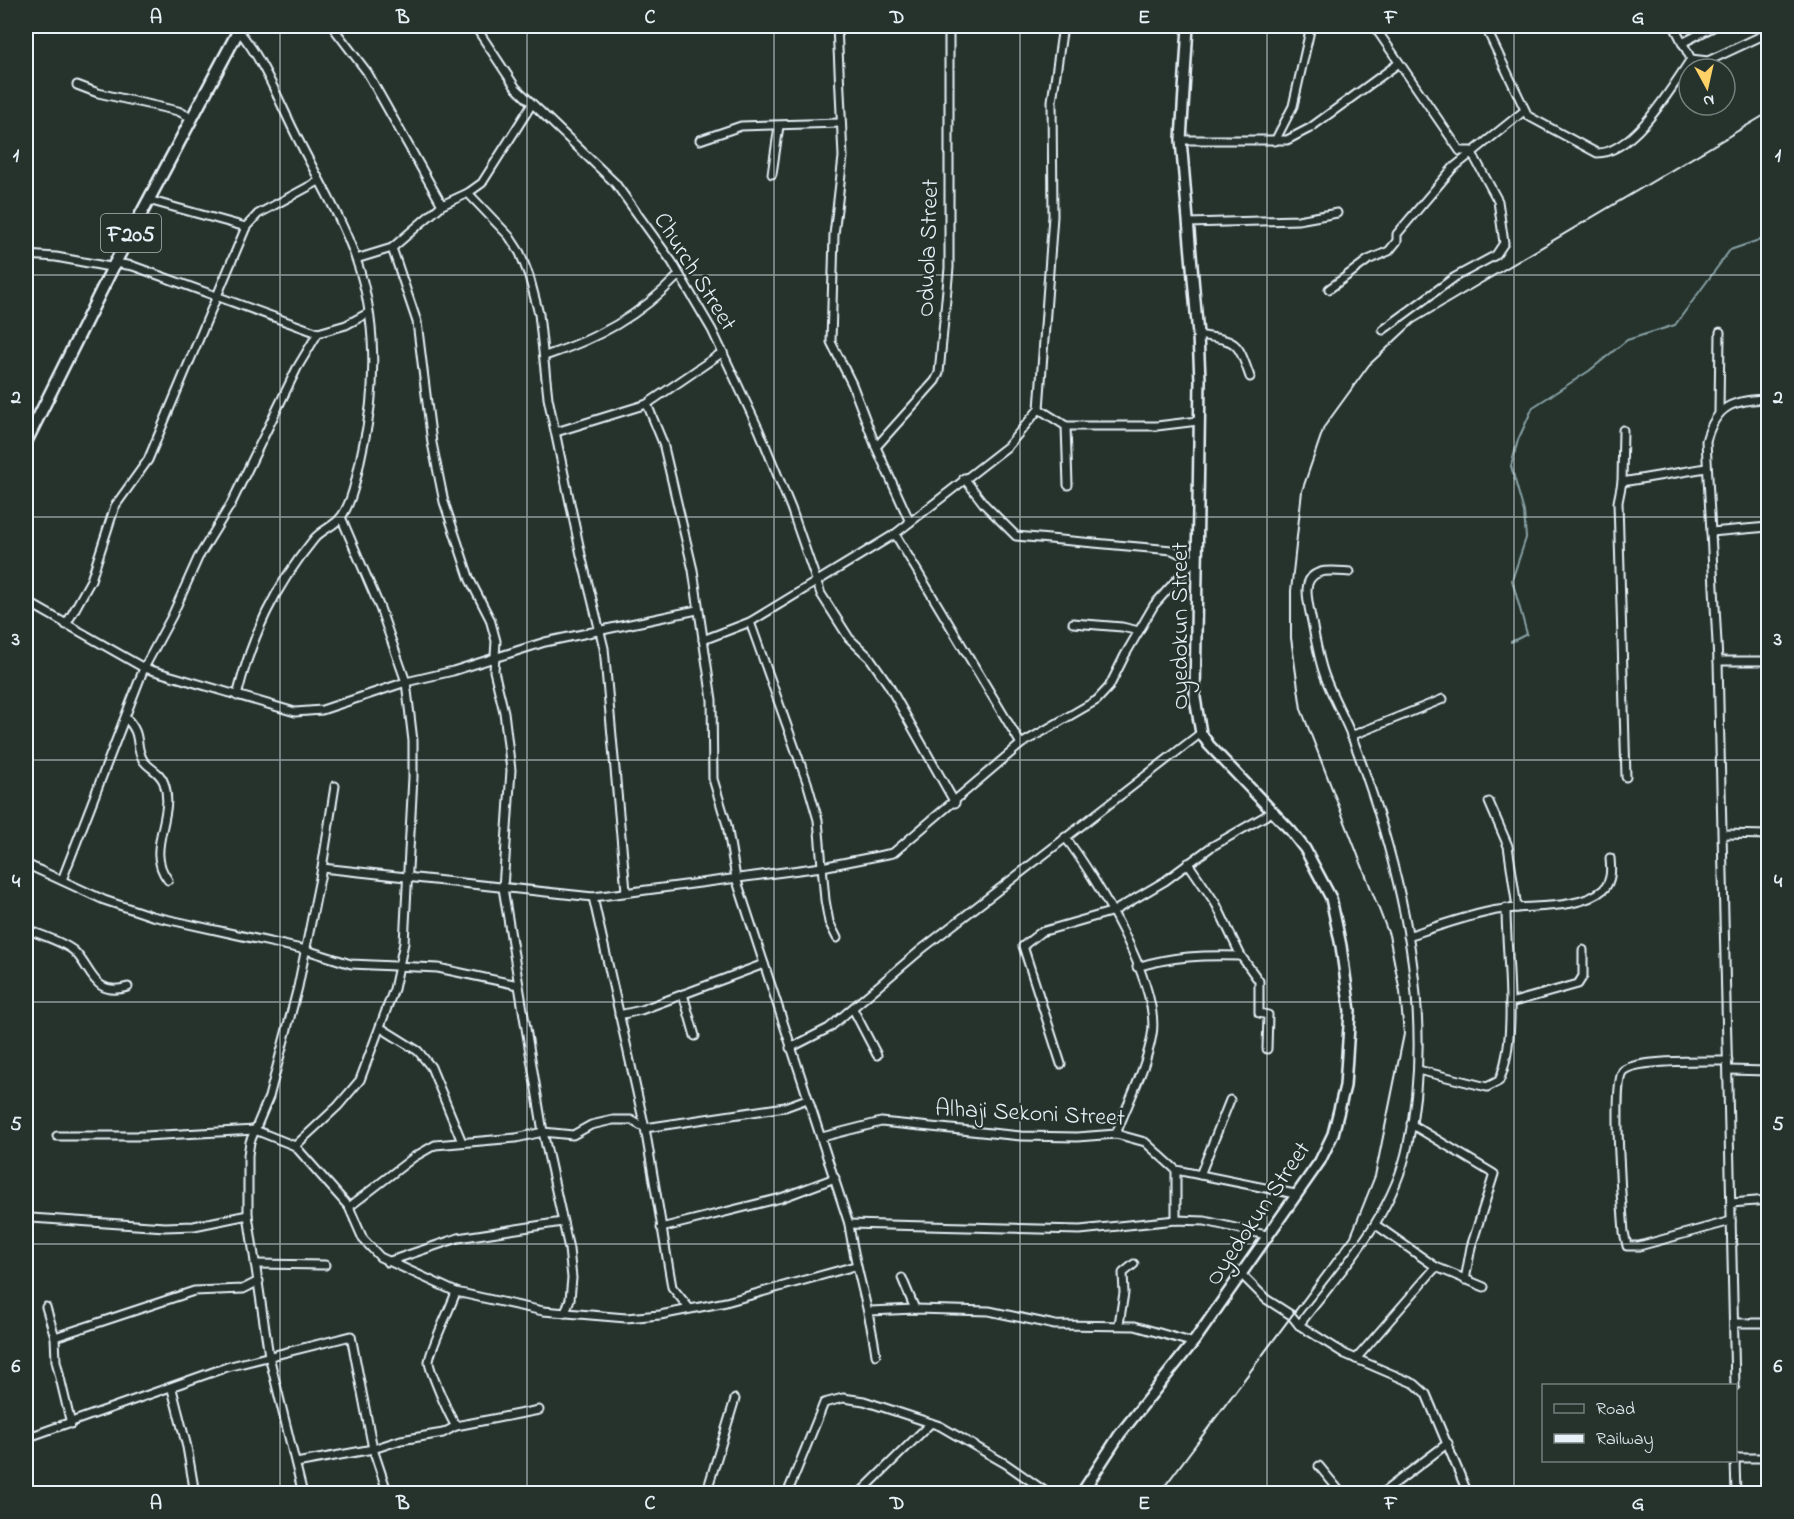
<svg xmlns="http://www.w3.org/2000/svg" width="1794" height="1519" viewBox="0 0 1794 1519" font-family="'Indie Flower',sans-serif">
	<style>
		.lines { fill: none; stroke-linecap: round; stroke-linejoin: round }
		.stream { stroke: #88a1a5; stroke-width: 2 }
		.street-casing { stroke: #e8f1f8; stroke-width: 11 }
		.secondary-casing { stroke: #e8f1f8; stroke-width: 14 }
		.primary-casing { stroke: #e8f1f8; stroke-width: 15 }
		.street { stroke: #26332d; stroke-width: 7 }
		.secondary { stroke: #26332d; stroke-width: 9 }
		.primary { stroke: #26332d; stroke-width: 10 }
		.rail { stroke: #e8f1f8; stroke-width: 2 }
		.grid { fill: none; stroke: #e8f1f8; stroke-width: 1.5; stroke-opacity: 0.55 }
		.labels { text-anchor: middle; stroke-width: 4.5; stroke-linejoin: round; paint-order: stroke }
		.shield { fill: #26332d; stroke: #aeb8bb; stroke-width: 1.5 }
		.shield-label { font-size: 22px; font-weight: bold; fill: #e8f1f8 }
		.street-label { font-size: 24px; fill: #e8f1f8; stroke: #26332d }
		.neatline { fill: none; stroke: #e8f1f8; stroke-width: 2 }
		.grid-label { font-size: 20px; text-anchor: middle; font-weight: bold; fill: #e8f1f8 }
	</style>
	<rect width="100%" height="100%" fill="#26332d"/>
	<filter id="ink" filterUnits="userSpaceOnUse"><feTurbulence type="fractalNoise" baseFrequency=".0167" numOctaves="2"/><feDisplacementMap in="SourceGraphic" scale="12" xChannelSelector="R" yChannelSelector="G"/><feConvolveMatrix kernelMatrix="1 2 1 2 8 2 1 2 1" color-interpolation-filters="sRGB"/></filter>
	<g filter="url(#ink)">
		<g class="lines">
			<!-- stream -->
			<path class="stream" d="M 1511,642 L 1527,634 L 1512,580 L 1526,538 L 1524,512 L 1511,466 L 1518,440 L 1533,407 L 1589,371 L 1627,340 L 1675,325 L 1730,250 L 1768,237"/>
			<defs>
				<g id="street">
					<path d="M 332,26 L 367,72 L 442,205"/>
					<path d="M 475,26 L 516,88 L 615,183 L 672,262 L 712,330 L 759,430 L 791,508 L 821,594 L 849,638 L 870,658 L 888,684 L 955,803"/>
					<path d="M 837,26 L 843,157 L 834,235 L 831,342 L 852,384 L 876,447 L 910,522"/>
					<path d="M 1374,26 L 1460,151 L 1471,151 L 1498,201 L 1504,243 L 1496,255 L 1455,277 L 1383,330"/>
					<path d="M 1485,26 L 1528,116 L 1597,153 C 1634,153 1672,87 1691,59"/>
					<path d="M 1674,26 L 1691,59"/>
					<path d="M 1682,43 L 1715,26"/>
					<path d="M 1691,59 L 1708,61 L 1768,33"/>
					<path d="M 77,85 L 98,93 L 178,111 L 188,116"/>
					<path d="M 700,140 L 741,126 L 841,123"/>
					<path d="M 1181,140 L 1287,140 L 1310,128 L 1399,63"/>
					<path d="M 1275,141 L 1293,106 L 1311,26"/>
					<path d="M 772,174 L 779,126"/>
					<path d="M 468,193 L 509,236 L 520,253 L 529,276 L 539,314 L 548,398 L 581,555 L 604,648 L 626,891"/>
					<path d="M 148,200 L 246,227"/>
					<path d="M 1188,223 L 1298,220 L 1337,213"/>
					<path d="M 392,248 L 417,322 L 432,443 L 444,502 L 470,580 L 490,619 L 496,641 L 494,671 L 504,712 L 511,770 L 503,888 L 543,1132 L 569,1249 L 572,1278 L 570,1299 L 565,1313"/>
					<path d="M 26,255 L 56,257 L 110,267"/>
					<path d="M 356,259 L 392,248 L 442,205 L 468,193 L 482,183 L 532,104"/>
					<path d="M 115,263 L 133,266 L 318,333 L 346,325 L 368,313"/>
					<path d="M 1329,289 L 1368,260 L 1389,251 L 1397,241 L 1397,234 L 1453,168 L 1524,111"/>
					<path d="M 1198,335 C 1238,341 1237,340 1250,377"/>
					<path d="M 545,356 C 599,338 638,317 678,276"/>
					<path d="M 647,404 L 663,443 L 693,570 L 712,700 L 713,779 L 727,825 L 736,878 L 849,1224 C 855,1269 870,1310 876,1355"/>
					<path d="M 1039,409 L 1066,426 L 1157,426 L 1198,421"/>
					<path d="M 1719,412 L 1720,332"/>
					<path d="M 1066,426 L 1068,485"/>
					<path d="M 1623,430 L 1622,482 L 1618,502 L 1626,777"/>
					<path d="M 556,432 L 647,404 L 723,352"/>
					<path d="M 876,447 L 935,381 L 939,373 L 949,268 L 949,26"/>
					<path d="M 964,478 L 984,504 L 1016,536 L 1172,550 L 1195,561"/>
					<path d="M 1622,482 L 1706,468"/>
					<path d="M 1711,532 L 1768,527"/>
					<path d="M 895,534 L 1021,744"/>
					<path d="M 26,601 L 144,668 L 295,712 L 322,710 L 406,682 L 453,671 L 545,642 L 697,610"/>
					<path d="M 750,622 L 807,782 L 818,820 L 825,900 L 829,922 L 837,938"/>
					<path d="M 1073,623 L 1122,627 L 1139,631"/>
					<path d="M 66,625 L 91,580 L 115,506 L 148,460 L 246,227 L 258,214 L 319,181"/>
					<path d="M 703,640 L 750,622 L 895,534 L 1008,446 L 1039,409 L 1053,216 L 1052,101 L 1063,26"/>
					<path d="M 1718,661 L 1768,661"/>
					<path d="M 237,696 C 252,635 274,588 314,539 C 321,530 335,526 342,516 C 354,498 358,469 363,447 C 377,387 377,318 356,259 C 341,216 315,174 295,133 C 278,99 263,59 238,30"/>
					<path d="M 126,718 C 143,735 134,745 143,760 C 149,769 160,771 164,783 C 176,817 144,849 168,880"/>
					<path d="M 1351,736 L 1443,699"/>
					<path d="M 1489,802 L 1508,846 L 1517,908"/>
					<path d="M 1724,834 L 1768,835"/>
					<path d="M 1065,837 C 1095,876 1161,985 1152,1035 C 1146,1069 1128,1102 1116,1134"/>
					<path d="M 1188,863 L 1216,904 L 1241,956 L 1259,981 L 1259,1013 L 1268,1015 L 1267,1049"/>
					<path d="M 26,864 L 104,900 L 152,916 L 306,950 L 351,964 L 438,968 L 518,985"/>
					<path d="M 322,868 L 593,897 L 822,867 L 893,853 L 1021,744 L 1097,700 L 1109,687 L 1125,655 L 1154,605 L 1197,557"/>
					<path d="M 62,880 L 144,668 L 172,616 L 198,558 L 231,504 L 297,368 L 318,333"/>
					<path d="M 593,897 L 645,1128 L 672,1287 L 689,1308"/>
					<path d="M 26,929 C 40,935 62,941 74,951 C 92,968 93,998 128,987"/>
					<path d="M 1408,936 C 1435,927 1463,917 1492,911 C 1524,904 1578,912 1604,889 C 1612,880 1611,869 1610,858"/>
					<path d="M 1137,967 C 1172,956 1204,955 1241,956"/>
					<path d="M 683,994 L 695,1036"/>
					<path d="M 1510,1003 L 1578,984 L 1583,976 L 1583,950"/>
					<path d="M 853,1009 L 877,1055"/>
					<path d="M 619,1015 L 641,1010 L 764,964"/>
					<path d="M 381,1028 L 418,1051 L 431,1067 L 462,1142"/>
					<path d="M 790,1048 L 829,1028 L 922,949 L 1201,733"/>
					<path d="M 1728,1061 C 1710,1061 1635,1059 1623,1071 C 1612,1082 1622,1209 1624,1232 L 1627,1246 L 1639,1246 L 1731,1221"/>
					<path d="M 1061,1064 L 1023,946 L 1041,932 L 1114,911 L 1165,881 L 1211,847 L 1274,811"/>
					<path d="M 1418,1070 L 1487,1087 L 1499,1081 C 1519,1036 1506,958 1506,908"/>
					<path d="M 1729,1070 L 1768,1071"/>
					<path d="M 1411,1124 L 1494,1174 L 1471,1247 L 1465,1280"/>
					<path d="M 57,1136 L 145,1136 L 255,1130 L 295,1146 L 349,1207 L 363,1239 L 380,1257 L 456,1292 L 543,1311 L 626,1318 L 660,1315 L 726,1302 L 855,1266"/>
					<path d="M 822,1137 L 881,1122 L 1021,1136 L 1077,1137 L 1116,1134 L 1145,1142 L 1176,1170 L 1295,1194"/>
					<path d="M 295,1146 L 338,1106 L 360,1080 L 394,989 L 404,943 L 413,777 L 413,741 L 406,682 L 380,608 L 341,517"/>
					<path d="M 1200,1175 L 1230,1100"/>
					<path d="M 1731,1203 L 1768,1200"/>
					<path d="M 349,1207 L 414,1157 L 435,1145 L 516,1138 L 543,1132 L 573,1135 L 591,1125 L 613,1120 L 631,1120 L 645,1128 L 785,1107 L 807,1099"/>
					<path d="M 31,1218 L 165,1227 L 194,1226 L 248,1215"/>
					<path d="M 1176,1220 L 1176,1170"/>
					<path d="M 849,1224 L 1080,1230 L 1176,1220 L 1205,1221 L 1266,1235"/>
					<path d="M 1376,1225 L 1436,1267 L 1484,1287"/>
					<path d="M 661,1228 L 781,1198 L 835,1178"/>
					<path d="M 387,1262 L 458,1238 L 562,1222"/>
					<path d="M 255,1264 L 325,1265"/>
					<path d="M 1240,1273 L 1266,1299 L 1291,1315 L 1299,1325 L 1345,1354 L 1415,1384 L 1426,1394 L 1468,1494"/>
					<path d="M 902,1278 L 915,1309"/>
					<path d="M 46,1307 L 55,1337"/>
					<path d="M 870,1311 L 915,1309 L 989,1311 L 1055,1325 L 1135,1326 L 1191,1342"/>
					<path d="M 1734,1323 L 1768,1323"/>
					<path d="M 1119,1324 L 1124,1293 L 1123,1273 L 1134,1264"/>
					<path d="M 1299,1325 C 1342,1269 1394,1215 1408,1144 C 1437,1011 1400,863 1352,737 C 1343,714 1330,693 1323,671 C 1318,655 1315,638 1312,622 C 1310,612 1307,601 1307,590 C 1308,566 1333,571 1350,572"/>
					<path d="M 1356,1359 L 1436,1267"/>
					<path d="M 1735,1386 L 1718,661 L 1706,441 C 1716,405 1733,400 1768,399"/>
					<path d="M 172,1389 L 187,1447 L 195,1494"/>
					<path d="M 71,1424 L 56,1361 L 55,1337 L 194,1291 L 243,1289 L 259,1281"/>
					<path d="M 456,1426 L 539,1410"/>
					<path d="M 26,1438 L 227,1367 L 351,1336 L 373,1449 L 388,1494"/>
					<path d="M 1736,1458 L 1768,1458"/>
					<path d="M 1735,1460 L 1736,1494"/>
					<path d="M 296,1463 L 373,1449 L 401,1440 L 443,1433 L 456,1426 C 450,1418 430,1372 429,1362 C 429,1351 451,1307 456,1292"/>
					<path d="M 1319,1466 L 1342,1494"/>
					<path d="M 707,1490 L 719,1494"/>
					<path d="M 303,1494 L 269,1356 L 248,1215 L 248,1155 L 250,1142 L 269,1097 L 298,987 L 322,868 L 335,786"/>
					<path d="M 706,1494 L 735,1399"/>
					<path d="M 787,1494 L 824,1403 L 843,1398 L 864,1401 L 940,1426 L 1006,1464 L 1049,1494"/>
					<path d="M 859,1494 L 931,1423"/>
					<path d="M 1381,1494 L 1448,1443"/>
				</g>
				<path id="secondary" d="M 1081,1494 L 1120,1434 L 1195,1340 L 1320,1161 L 1333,1134 L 1345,1086 L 1350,1011 L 1341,946 L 1331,898 L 1305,849 L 1291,831 L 1209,745 L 1201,733 L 1195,698 L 1200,380 L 1198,335 L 1181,140 L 1188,26"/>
				<path id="primary" d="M 26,442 L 115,263 L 241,26"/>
			</defs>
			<!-- street casing -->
			<use href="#street" class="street-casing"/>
			<!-- secondary casing -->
			<use href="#secondary" class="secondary-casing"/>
			<!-- primary casing -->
			<use href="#primary" class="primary-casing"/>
			<!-- street -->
			<use href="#street" class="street"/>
			<!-- secondary -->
			<use href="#secondary" class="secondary"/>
			<!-- primary -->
			<use href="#primary" class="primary"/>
			<!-- rail -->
			<path class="rail" d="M 1159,1494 L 1351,1236 L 1375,1176 L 1404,1034 L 1400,992 L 1389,935 L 1301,709 L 1291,638 L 1291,591 L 1302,491 L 1324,427 L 1369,365 L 1414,323 L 1768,113"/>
		</g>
	</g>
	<!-- grid -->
	<path class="grid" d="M 280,26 L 280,1494M 527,26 L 527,1494M 774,26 L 774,1494M 1020,26 L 1020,1494M 1267,26 L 1267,1494M 1514,26 L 1514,1494M 26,275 L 1768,275M 26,517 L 1768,517M 26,760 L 1768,760M 26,1002 L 1768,1002M 26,1244 L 1768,1244"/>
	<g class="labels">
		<!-- shield labels -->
		<rect class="shield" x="101" y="214" width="60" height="38" rx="4.5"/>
		<g class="shield-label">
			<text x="131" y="241">F205</text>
		</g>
		<!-- street labels -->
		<g class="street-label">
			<text transform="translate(927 248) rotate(-88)" y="8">Oduola Street</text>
			<text transform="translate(696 271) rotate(58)" y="8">Church Street</text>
			<text transform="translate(1179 626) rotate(-90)" y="8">Oyedokun Street</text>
			<text transform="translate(1030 1112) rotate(3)" y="8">Alhaji Sekoni Street</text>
			<text transform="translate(1257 1213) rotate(-56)" y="8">Oyedokun Street</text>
		</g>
	</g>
	<!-- margin -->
	<rect width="1794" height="1519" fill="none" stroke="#26332d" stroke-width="66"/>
	<!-- legend -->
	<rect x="1542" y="1384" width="195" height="78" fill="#26332d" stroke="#747f7e" stroke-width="1.5"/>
	<rect x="1554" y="1404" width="30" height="9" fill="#26332d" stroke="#747f7e" stroke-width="1.5"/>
	<text x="1596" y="1414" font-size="18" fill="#e8f1f8">Road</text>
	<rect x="1554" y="1434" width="30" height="9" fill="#e8f1f8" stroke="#747f7e" stroke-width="1.5"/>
	<text x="1596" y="1444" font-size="18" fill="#e8f1f8">Railway</text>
	<!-- north arrow -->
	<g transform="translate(1707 87) rotate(172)"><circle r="28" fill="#26332d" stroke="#747f7e" stroke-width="1.5"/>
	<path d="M0-4.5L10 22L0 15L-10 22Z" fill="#ffd166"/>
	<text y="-9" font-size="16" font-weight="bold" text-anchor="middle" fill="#e8f1f8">N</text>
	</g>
	<rect x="33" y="33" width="1728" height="1453" class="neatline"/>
	<g class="grid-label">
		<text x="156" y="23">A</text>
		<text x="403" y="23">B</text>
		<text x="650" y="23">C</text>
		<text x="897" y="23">D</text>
		<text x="1144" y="23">E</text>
		<text x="1391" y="23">F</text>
		<text x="1638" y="23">G</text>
		<text x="16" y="161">1</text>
		<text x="1778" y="161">1</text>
		<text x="16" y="403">2</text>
		<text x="1778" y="403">2</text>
		<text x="16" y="645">3</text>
		<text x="1778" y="645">3</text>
		<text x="16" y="887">4</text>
		<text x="1778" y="887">4</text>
		<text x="16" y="1130">5</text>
		<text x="1778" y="1130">5</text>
		<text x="16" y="1372">6</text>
		<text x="1778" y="1372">6</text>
		<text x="156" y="1509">A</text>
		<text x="403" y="1509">B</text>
		<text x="650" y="1509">C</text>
		<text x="897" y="1509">D</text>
		<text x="1144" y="1509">E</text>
		<text x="1391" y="1509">F</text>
		<text x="1638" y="1509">G</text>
	</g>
</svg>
